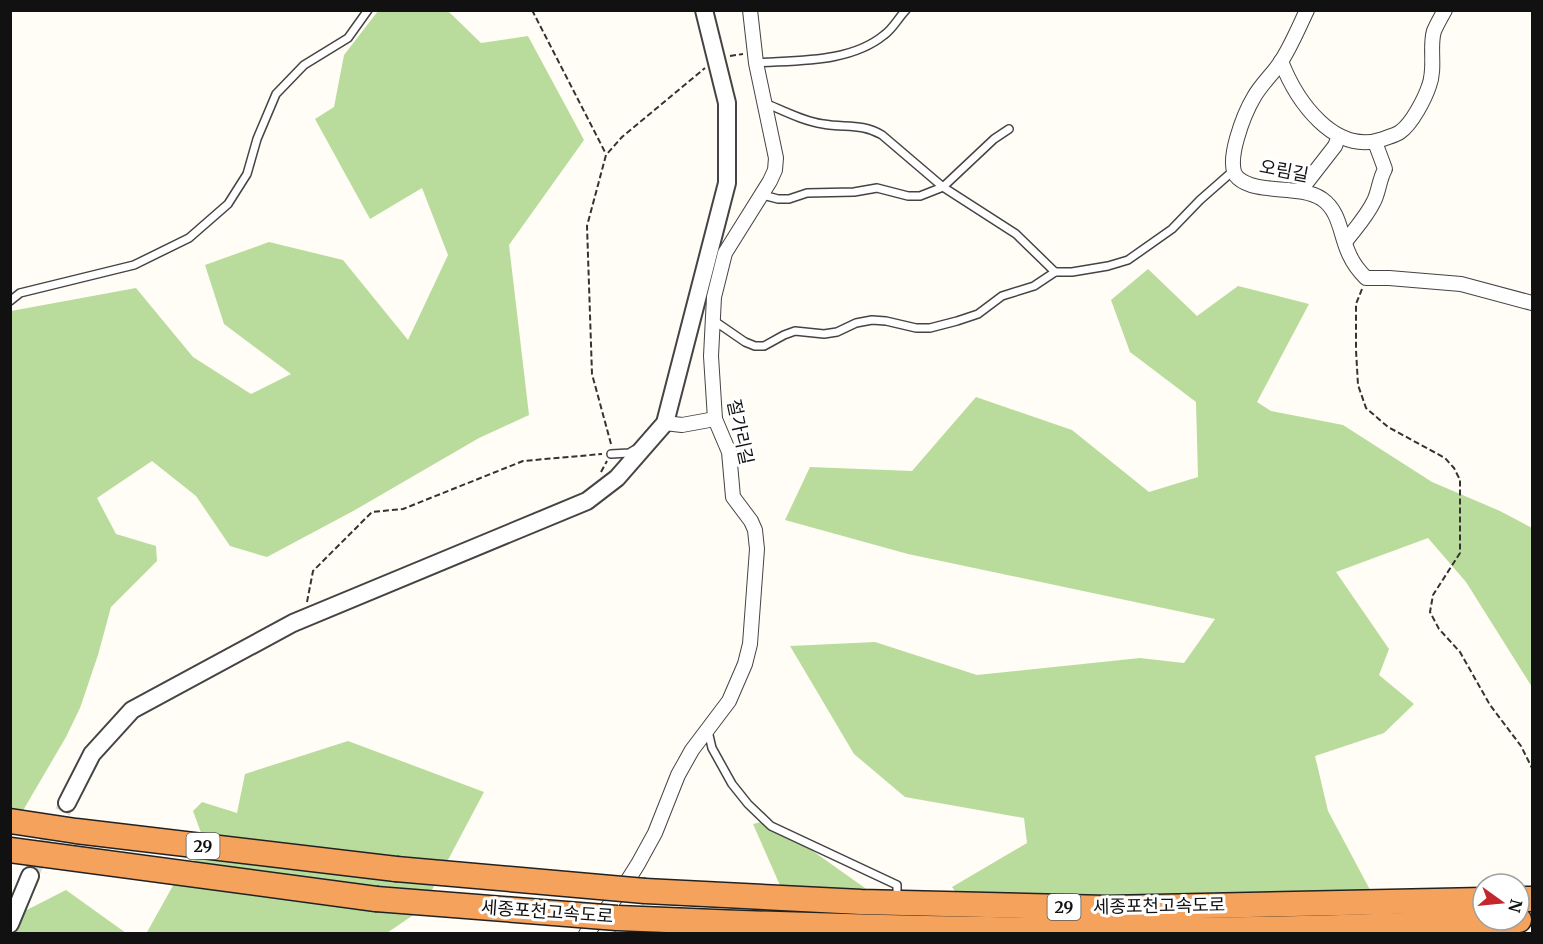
<svg xmlns="http://www.w3.org/2000/svg" width="1543" height="944" viewBox="0 0 1543 944" font-family="Merriweather,'Noto Sans KR',serif">
	<style>
		.forest { fill: #b9dc9c }
		.lines { fill: none; stroke-linecap: round; stroke-linejoin: round }
		.tertiary-tunnel { stroke: #dbdad3; stroke-width: 16; stroke-dasharray: 16 8; stroke-linecap: butt }
		.service-casing { stroke: #444; stroke-width: 10 }
		.minor-casing { stroke: #444; stroke-width: 16 }
		.tertiary-casing { stroke: #444; stroke-width: 20 }
		.motorway-casing { stroke: #222; stroke-width: 27 }
		.path { stroke: #333; stroke-width: 2; stroke-dasharray: 6 3; stroke-linecap: butt }
		.service { stroke: #fff; stroke-width: 7 }
		.minor { stroke: #fff; stroke-width: 14 }
		.tertiary { stroke: #fff; stroke-width: 16 }
		.motorway { stroke: #f5a25d; stroke-width: 24 }
		.motorway-bridge-casing { stroke: #222; stroke-width: 27; stroke-linecap: butt }
		.motorway-bridge { stroke: #f5a25d; stroke-width: 24 }
		.labels { text-anchor: middle; stroke-width: 6; stroke-linejoin: round; paint-order: stroke }
		.shield { fill: #fff; stroke: #585858; stroke-width: 1.5 }
		.shield-label { font-size: 16px; font-weight: bold; fill: #111 }
		.street-label { font-size: 18px; fill: #111; stroke: #fff }
	</style>
	<rect width="100%" height="100%" fill="#fffdf5"/>
	<!-- forest -->
	<g class="forest">
		<path d="M 378,11 L 448,11 L 481,43 L 528,36 L 584,140 L 509,245 L 529,415 L 479,438 L 355,510 L 267,557 L 230,546 L 196,496 L 152,461 L 97,498 L 116,534 L 156,546 L 157,561 L 111,607 L 98,655 L 80,708 L 66,737 L 11,831 L 11,311 L 136,288 L 193,357 L 251,394 L 291,374 L 224,324 L 205,265 L 269,242 L 343,260 L 408,340 L 448,255 L 422,188 L 370,219 L 315,119 L 334,107 L 344,55 Z"/>
		<path d="M 1148,269 L 1197,316 L 1238,286 L 1309,304 L 1257,402 L 1271,411 L 1343,425 L 1432,482 L 1500,511 L 1532,528 L 1532,687 L 1466,582 L 1428,538 L 1336,572 L 1389,649 L 1379,675 L 1414,704 L 1384,733 L 1315,756 L 1328,811 L 1393,933 L 987,933 L 952,887 L 1027,843 L 1024,818 L 905,797 L 854,754 L 790,646 L 875,642 L 977,675 L 1140,658 L 1184,663 L 1215,619 L 908,554 L 785,520 L 810,467 L 912,471 L 976,397 L 1072,430 L 1149,492 L 1198,477 L 1196,402 L 1130,352 L 1111,300 Z"/>
		<path d="M 348,741 L 484,792 L 422,909 L 387,933 L 146,934 L 180,873 L 207,849 L 193,811 L 202,802 L 237,813 L 245,774 Z"/>
		<path d="M 769,820 L 896,910 L 911,933 L 801,933 L 753,824 Z"/>
		<path d="M 66,890 L 126,933 L 11,934 L 11,918 Z"/>
	</g>
	<g class="lines">
		<!-- tertiary-tunnel -->
		<path class="tertiary-tunnel" d="M 30,876 L 67,803"/>
		<defs>
			<g id="service">
				<path d="M 756,63 C 797,60 850,63 884,35 C 893,29 898,18 906,10"/>
				<path d="M 765,103 C 784,111 803,121 823,124 C 845,128 862,123 882,135 L 943,187 L 1016,234 L 1055,272"/>
				<path d="M 763,195 L 778,199 L 789,199 L 807,193 L 854,192 L 877,188 L 908,196 L 920,196 L 943,187 L 994,139 L 1009,129"/>
				<path d="M 10,301 L 20,293 L 134,265 L 189,238 L 228,204 L 247,174 L 257,139 L 276,94 L 304,65 L 348,38 L 368,10"/>
				<path d="M 713,320 L 745,342 L 755,346 L 764,346 L 784,335 L 795,331 L 824,334 L 837,332 L 856,323 L 872,320 L 886,321 L 916,328 L 930,328 L 957,321 L 978,314 L 1002,296 L 1034,286 L 1055,272 L 1072,272 L 1108,266 L 1128,260 L 1172,229 L 1200,200 L 1233,171"/>
				<path d="M 611,454 L 629,453 L 634,450"/>
				<path d="M 708,731 L 712,748 L 732,784 L 748,804 L 771,826 L 897,885 L 897,890"/>
			</g>
			<g id="minor">
				<path d="M 1307,10 C 1299,27 1292,44 1282,60 C 1274,73 1262,83 1254,97 C 1245,112 1223,165 1238,178 C 1257,195 1299,184 1322,199 C 1341,212 1340,237 1350,256 C 1354,265 1359,271 1366,278 L 1389,278 L 1461,284 L 1532,303"/>
				<path d="M 1281,61 C 1296,100 1334,156 1383,139 C 1388,137 1396,135 1400,132 C 1412,124 1425,98 1429,86 C 1436,68 1429,47 1434,31 C 1437,24 1441,17 1445,10"/>
				<path d="M 1300,191 L 1335,146 L 1339,136"/>
				<path d="M 1345,242 C 1355,229 1367,216 1374,201 C 1379,191 1379,180 1385,169 L 1375,142"/>
				<path d="M 665,423 L 682,425 L 715,419"/>
				<path d="M 586,934 L 621,891 L 638,864 L 655,833 L 678,775 L 692,750 L 729,701 L 745,664 L 750,644 L 757,549 L 755,530 L 751,521 L 733,497 L 729,452 L 715,419 L 711,356 L 714,297 L 725,253 L 770,181 L 775,170 L 776,158 L 756,63 L 750,10"/>
			</g>
			<g id="tertiary">
				<path d="M 67,803 L 92,754 L 132,710 L 293,623 L 587,501 L 617,478 L 665,423 L 727,183 L 727,103 L 704,10"/>
				<path d="M 10,924 L 30,876"/>
			</g>
			<g id="motorway">
				<path d="M 10,821 L 76,831 L 396,869"/>
				<path d="M 10,850 L 376,899"/>
				<path d="M 645,891 L 861,902 L 1107,908 L 1483,900"/>
				<path d="M 1519,899 L 1532,899"/>
				<path d="M 617,918 C 918,931 1218,936 1519,920"/>
			</g>
		</defs>
		<!-- service casing -->
		<use href="#service" class="service-casing"/>
		<!-- minor casing -->
		<use href="#minor" class="minor-casing"/>
		<!-- tertiary casing -->
		<use href="#tertiary" class="tertiary-casing"/>
		<!-- motorway casing -->
		<use href="#motorway" class="motorway-casing"/>
		<!-- path -->
		<g class="path">
			<path d="M 532,10 L 606,154"/>
			<path d="M 730,56 L 743,54"/>
			<path d="M 1362,289 L 1356,304 L 1356,350 L 1358,385 L 1366,408 L 1388,427 L 1445,458 L 1454,468 L 1460,480 L 1460,553 L 1433,595 L 1430,612 L 1439,629 L 1460,652 L 1490,705 L 1521,746 L 1532,768"/>
			<path d="M 611,444 L 592,374 L 587,226 L 606,155 L 622,137 L 705,68"/>
			<path d="M 601,472 L 607,461"/>
			<path d="M 307,602 L 313,571 L 372,512 L 403,509 L 523,461 L 602,454"/>
		</g>
		<!-- service -->
		<use href="#service" class="service"/>
		<!-- minor -->
		<use href="#minor" class="minor"/>
		<!-- tertiary -->
		<use href="#tertiary" class="tertiary"/>
		<!-- motorway -->
		<use href="#motorway" class="motorway"/>
		<defs>
			<g id="motorway-bridge">
				<path d="M 396,869 L 645,891"/>
				<path d="M 376,899 L 617,918"/>
			</g>
		</defs>
		<!-- motorway-bridge casing -->
		<use href="#motorway-bridge" class="motorway-bridge-casing"/>
		<!-- motorway-bridge -->
		<use href="#motorway-bridge" class="motorway-bridge"/>
	</g>
	<g class="labels">
		<!-- shield labels -->
		<g class="shield">
			<rect x="186.5" y="833" width="33" height="26" rx="4.5"/>
			<rect x="1047.5" y="894" width="33" height="26" rx="4.5"/>
		</g>
		<g class="shield-label">
			<text x="203" y="852">29</text>
			<text x="1064" y="913">29</text>
		</g>
		<!-- street labels -->
		<g class="street-label">
			<text transform="translate(1284 171) rotate(11)" y="6">오림길</text>
			<text transform="translate(740 432) rotate(78)" y="6">절가리길</text>
			<text transform="translate(1159 906) rotate(-1)" y="6">세종포천고속도로</text>
			<text transform="translate(547 912) rotate(4)" y="6">세종포천고속도로</text>
		</g>
	</g>
	<!-- border -->
	<rect width="1543" height="944" fill="none" stroke="#111111" stroke-width="24"/>
	<!-- north arrow -->
	<g transform="translate(1501 902) rotate(105)"><circle r="28" fill="#ffffff" stroke="#a0a0a0" stroke-width="1.5"/>
	<path d="M0-4.5L10 22L0 15L-10 22Z" fill="#c4262e"/>
	<text y="-9" font-size="16" font-weight="bold" text-anchor="middle" fill="#111111">N</text>
	</g>
</svg>
